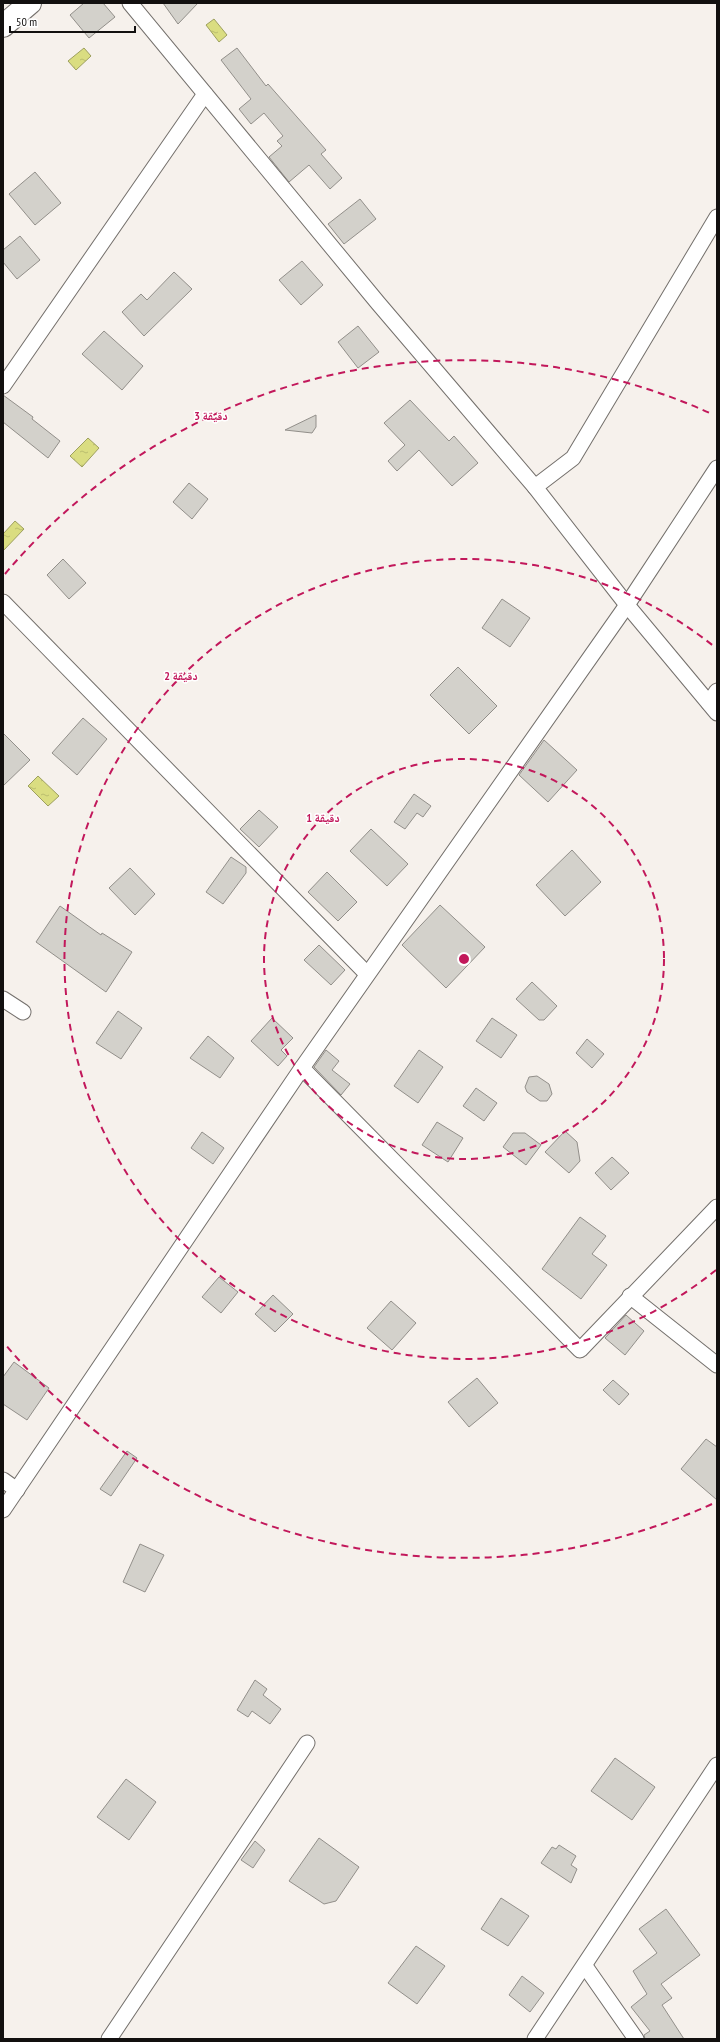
<svg xmlns="http://www.w3.org/2000/svg" width="720" height="2042" viewBox="0 0 720 2042" font-family="'PT Sans Narrow','Noto Naskh Arabic',sans-serif">
	<style>
		.water { fill: url(#water-ripples); stroke: #9ea05f }
		.building { fill: #d3d1cb; stroke: #928f8a }
		.lines { fill: none; stroke-linecap: round; stroke-linejoin: round }
		.street-casing { stroke: #74706c; stroke-width: 17 }
		.secondary-casing { stroke: #74706c; stroke-width: 24 }
		.street { stroke: #fff; stroke-width: 15 }
		.secondary { stroke: #fff; stroke-width: 22 }
		.ring { fill: none; stroke: #c2185b; stroke-width: 2; stroke-dasharray: 7 5 }
		.centre { fill: #c2185b; stroke: #fff; stroke-width: 2 }
		.ring-label { font-size: 12px; text-anchor: middle; font-weight: bold; fill: #c2185b; stroke: #fff; stroke-width: 3; stroke-linejoin: round; paint-order: stroke }
	</style>
	<defs>
		<pattern id="water-ripples" width="26" height="14" patternUnits="userSpaceOnUse"><rect width="26" height="14" fill="#dadd81"/><path d="M2 4q2-2 4 0t4 0M15 11q2-2 4 0t4 0" fill="none" stroke="#babd6e"/></pattern>
	</defs>
	<rect width="100%" height="100%" fill="#f6f1ec"/>
	<!-- water -->
	<g class="water">
		<path d="M 214,19 L 227,35 L 219,42 L 206,25 Z"/>
		<path d="M 84,48 L 91,56 L 76,70 L 68,61 Z"/>
		<path d="M 88,438 L 99,448 L 82,467 L 70,456 Z"/>
		<path d="M 15,521 L 24,529 L 3,551 L 3,534 Z"/>
		<path d="M 38,776 L 59,796 L 48,806 L 28,786 Z"/>
	</g>
	<!-- building -->
	<g class="building">
		<path d="M 84,3 L 103,3 L 115,17 L 89,38 L 70,15 Z"/>
		<path d="M 163,3 L 198,3 L 178,24 Z"/>
		<path d="M 237,48 L 266,86 L 268,84 L 326,150 L 321,154 L 342,178 L 330,189 L 309,165 L 289,182 L 269,157 L 282,146 L 277,141 L 283,136 L 264,113 L 251,124 L 239,109 L 251,99 L 221,60 Z"/>
		<path d="M 35,172 L 61,203 L 35,225 L 9,194 Z"/>
		<path d="M 360,199 L 376,219 L 344,244 L 328,224 Z"/>
		<path d="M 20,236 L 40,260 L 17,279 L 3,262 L 3,250 Z"/>
		<path d="M 302,261 L 323,285 L 301,305 L 279,280 Z"/>
		<path d="M 174,272 L 192,289 L 144,336 L 122,312 L 141,294 L 147,300 Z"/>
		<path d="M 358,326 L 379,352 L 358,368 L 338,342 Z"/>
		<path d="M 104,331 L 143,366 L 122,390 L 82,354 Z"/>
		<path d="M 3,395 L 33,417 L 32,419 L 60,441 L 48,458 L 3,422 Z"/>
		<path d="M 410,400 L 449,441 L 454,436 L 478,463 L 452,486 L 419,450 L 397,471 L 388,461 L 405,445 L 384,423 Z"/>
		<path d="M 316,415 L 316,427 L 312,433 L 285,430 Z"/>
		<path d="M 189,483 L 208,499 L 192,519 L 173,502 Z"/>
		<path d="M 63,559 L 86,583 L 69,599 L 47,575 Z"/>
		<path d="M 502,599 L 530,618 L 510,647 L 482,628 Z"/>
		<path d="M 458,667 L 497,706 L 469,734 L 430,695 Z"/>
		<path d="M 83,718 L 107,739 L 77,775 L 52,753 Z"/>
		<path d="M 3,733 L 30,760 L 3,786 Z"/>
		<path d="M 544,740 L 577,770 L 548,802 L 519,775 Z"/>
		<path d="M 414,794 L 431,806 L 423,817 L 417,813 L 405,829 L 394,822 Z"/>
		<path d="M 259,810 L 278,827 L 259,847 L 240,829 Z"/>
		<path d="M 371,829 L 408,864 L 387,886 L 350,851 Z"/>
		<path d="M 572,850 L 601,882 L 565,916 L 536,885 Z"/>
		<path d="M 231,857 L 246,867 L 246,873 L 223,904 L 206,892 Z"/>
		<path d="M 130,868 L 155,894 L 135,915 L 109,888 Z"/>
		<path d="M 327,872 L 357,902 L 338,921 L 308,892 Z"/>
		<path d="M 440,905 L 485,947 L 446,988 L 402,945 Z"/>
		<path d="M 60,906 L 101,935 L 102,933 L 132,952 L 106,992 L 36,942 Z"/>
		<path d="M 319,945 L 345,970 L 331,985 L 304,960 Z"/>
		<path d="M 532,982 L 557,1006 L 544,1020 L 539,1020 L 516,999 Z"/>
		<path d="M 118,1011 L 142,1028 L 121,1059 L 96,1043 Z"/>
		<path d="M 272,1018 L 293,1038 L 281,1050 L 287,1056 L 278,1066 L 251,1041 Z"/>
		<path d="M 492,1018 L 517,1035 L 501,1058 L 476,1041 Z"/>
		<path d="M 208,1036 L 234,1058 L 220,1078 L 190,1058 Z"/>
		<path d="M 587,1039 L 604,1054 L 592,1068 L 576,1053 Z"/>
		<path d="M 326,1050 L 339,1061 L 332,1070 L 350,1084 L 341,1095 L 314,1067 Z"/>
		<path d="M 419,1050 L 443,1067 L 418,1103 L 394,1086 Z"/>
		<path d="M 537,1076 L 549,1084 L 552,1094 L 547,1101 L 540,1101 L 527,1092 L 525,1087 L 529,1077 Z"/>
		<path d="M 476,1088 L 497,1103 L 484,1121 L 463,1106 Z"/>
		<path d="M 437,1122 L 463,1138 L 448,1162 L 422,1145 Z"/>
		<path d="M 565,1131 L 577,1142 L 580,1161 L 569,1173 L 545,1152 Z"/>
		<path d="M 202,1132 L 224,1148 L 213,1164 L 191,1148 Z"/>
		<path d="M 513,1133 L 525,1133 L 541,1145 L 526,1165 L 503,1147 Z"/>
		<path d="M 612,1157 L 629,1173 L 611,1190 L 595,1173 Z"/>
		<path d="M 580,1217 L 606,1236 L 592,1254 L 607,1265 L 581,1299 L 542,1269 Z"/>
		<path d="M 219,1277 L 238,1292 L 221,1313 L 202,1297 Z"/>
		<path d="M 273,1295 L 293,1314 L 275,1332 L 255,1314 Z"/>
		<path d="M 391,1301 L 416,1323 L 392,1350 L 367,1328 Z"/>
		<path d="M 626,1315 L 644,1331 L 625,1355 L 605,1338 Z"/>
		<path d="M 14,1362 L 49,1388 L 27,1420 L 3,1404 L 3,1377 Z"/>
		<path d="M 477,1378 L 498,1403 L 469,1427 L 448,1402 Z"/>
		<path d="M 613,1380 L 629,1394 L 619,1405 L 603,1390 Z"/>
		<path d="M 706,1439 L 717,1447 L 717,1500 L 681,1469 Z"/>
		<path d="M 127,1451 L 137,1458 L 111,1496 L 100,1489 Z"/>
		<path d="M 140,1544 L 164,1555 L 145,1592 L 123,1582 Z"/>
		<path d="M 255,1680 L 267,1689 L 263,1695 L 281,1709 L 270,1724 L 252,1711 L 248,1717 L 237,1710 Z"/>
		<path d="M 615,1758 L 655,1787 L 632,1820 L 591,1791 Z"/>
		<path d="M 126,1779 L 156,1802 L 129,1840 L 97,1817 Z"/>
		<path d="M 319,1838 L 359,1867 L 336,1901 L 324,1904 L 289,1881 Z"/>
		<path d="M 255,1841 L 265,1850 L 253,1868 L 241,1860 Z"/>
		<path d="M 559,1845 L 576,1856 L 571,1865 L 577,1869 L 571,1883 L 541,1863 L 552,1847 L 556,1849 Z"/>
		<path d="M 501,1898 L 529,1916 L 508,1946 L 481,1929 Z"/>
		<path d="M 666,1909 L 700,1955 L 661,1984 L 672,1998 L 662,2005 L 684,2039 L 645,2039 L 644,2035 L 650,2031 L 631,2007 L 647,1994 L 633,1971 L 657,1953 L 639,1929 Z"/>
		<path d="M 416,1946 L 445,1966 L 417,2004 L 388,1983 Z"/>
		<path d="M 522,1976 L 544,1993 L 530,2012 L 509,1995 Z"/>
	</g>
	<g class="lines">
		<defs>
			<g id="street">
				<path d="M 130,3 L 378,303 L 535,487 L 627,605 L 717,713"/>
				<path d="M 3,386 L 205,94"/>
				<path d="M 535,487 L 573,458 L 717,217"/>
				<path d="M 3,602 L 367,974"/>
				<path d="M 709,703 L 717,691"/>
				<path d="M 3,999 L 23,1012"/>
				<path d="M 302,1068 L 580,1350 L 717,1207"/>
				<path d="M 630,1296 L 717,1365"/>
				<path d="M 3,1480 L 17,1490"/>
				<path d="M 3,1510 L 302,1068 L 627,605 L 717,468"/>
				<path d="M 585,1966 L 636,2039"/>
				<path d="M 109,2039 L 307,1743"/>
				<path d="M 535,2039 L 717,1765"/>
			</g>
			<path id="secondary" d="M 3,26 L 30,3"/>
		</defs>
		<!-- street casing -->
		<use href="#street" class="street-casing"/>
		<!-- secondary casing -->
		<use href="#secondary" class="secondary-casing"/>
		<!-- street -->
		<use href="#street" class="street"/>
		<!-- secondary -->
		<use href="#secondary" class="secondary"/>
	</g>
	<!-- distance rings -->
	<g class="ring">
		<circle cx="464" cy="959" r="200"/>
		<path d="M716 1270A400 400 0 1 1 716 648"/>
		<path d="M712 1504A599 599 0 0 1 5 1344M5 574A599 599 0 0 1 712 414"/>
	</g>
	<circle cx="464" cy="959" r="6" class="centre"/>
	<g class="ring-label">
		<text x="211" y="420">3 دقيقة</text>
		<text x="181" y="680">2 دقيقة</text>
		<text x="323" y="822">1 دقيقة</text>
	</g>
	<!-- border -->
	<rect width="720" height="2042" fill="none" stroke="#12100f" stroke-width="8"/>
	<!-- scale -->
	<path d="M10 26v6h125v-6" fill="none" stroke="#12100f" stroke-width="2"/>
	<text x="16" y="26" font-size="12" fill="#12100f" stroke="#ffffff" stroke-width="3" paint-order="stroke">50 m</text>
</svg>
